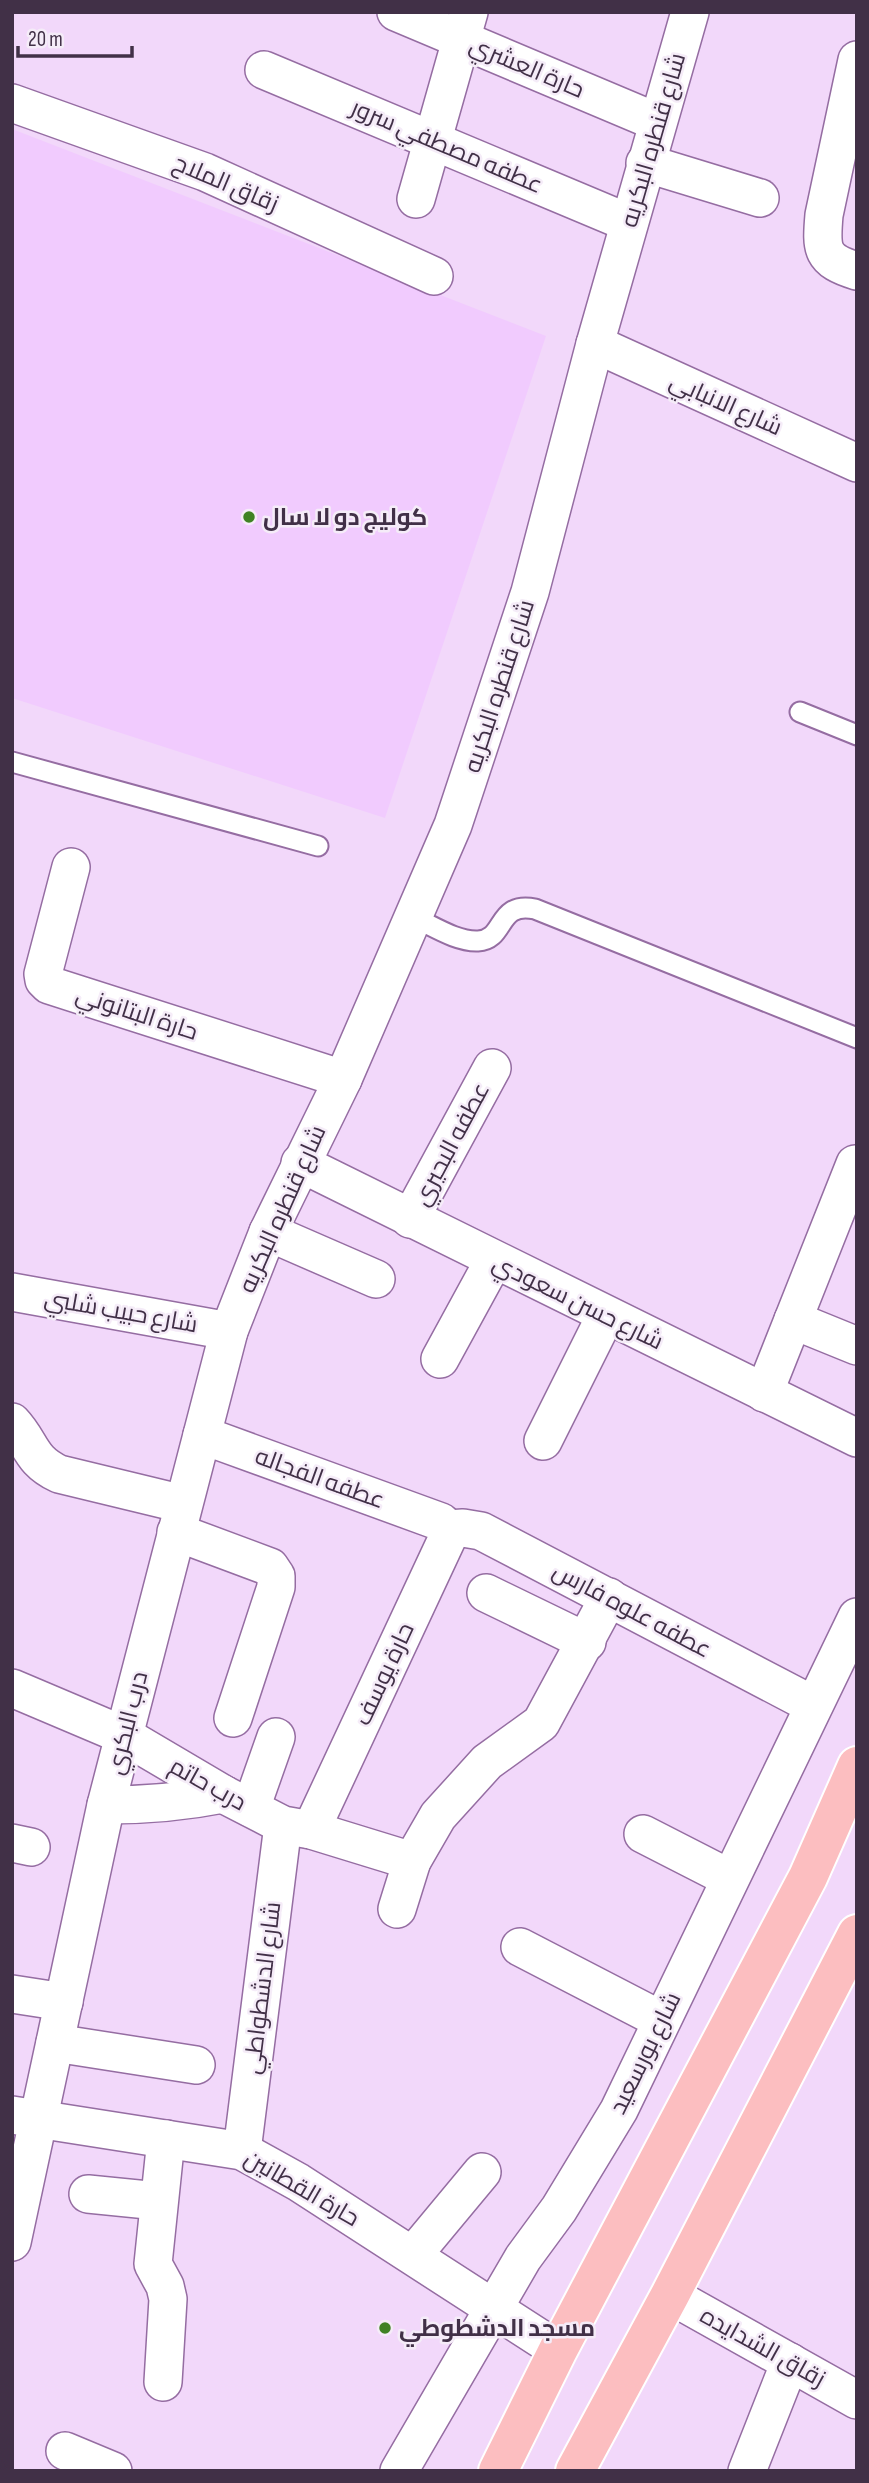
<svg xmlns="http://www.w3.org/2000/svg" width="869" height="2483" viewBox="0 0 869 2483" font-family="'Sofia Sans Condensed',Cairo,sans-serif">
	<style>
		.built { fill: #f1cbfe }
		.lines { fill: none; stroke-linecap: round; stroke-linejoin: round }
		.service-casing { stroke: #956da2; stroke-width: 23 }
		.minor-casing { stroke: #956da2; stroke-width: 40 }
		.primary-casing { stroke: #fff; stroke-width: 42 }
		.service { stroke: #fff; stroke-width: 19 }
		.minor { stroke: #fff; stroke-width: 37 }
		.primary { stroke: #fcbec0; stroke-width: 38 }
		.poi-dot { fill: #408224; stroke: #f5ecf8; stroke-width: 2.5 }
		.labels { text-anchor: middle; stroke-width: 5; stroke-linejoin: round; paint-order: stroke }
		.street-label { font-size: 24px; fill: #413047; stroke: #f5ecf8 }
		.poi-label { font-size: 24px; font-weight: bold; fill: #413047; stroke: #f5ecf8; text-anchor: start }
	</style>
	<rect width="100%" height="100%" fill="#f2d8fa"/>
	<!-- built -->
	<path class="built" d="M 12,129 L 546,336 L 385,818 L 12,698 Z"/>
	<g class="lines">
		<defs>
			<g id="service">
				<path d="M 800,712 L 857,735"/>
				<path d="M 12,762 L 318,846"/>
				<path d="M 415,918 C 433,926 457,942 478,941 C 506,940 496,901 535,909 L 857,1038"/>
			</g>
			<g id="minor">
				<path d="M 396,12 L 657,122"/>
				<path d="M 857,60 L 824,215 C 821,250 821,260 857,271"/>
				<path d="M 264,70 L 629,223"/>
				<path d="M 12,103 L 205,172 L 434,276"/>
				<path d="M 645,163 L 760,198"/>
				<path d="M 416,199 L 469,12"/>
				<path d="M 595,344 L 857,463"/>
				<path d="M 71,867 L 43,974 L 44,980 L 49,985 L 343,1079"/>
				<path d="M 300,1163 L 857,1438"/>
				<path d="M 410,1219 L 492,1068"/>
				<path d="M 268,1232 L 376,1279"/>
				<path d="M 12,1292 L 229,1331"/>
				<path d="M 793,1320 L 857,1346"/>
				<path d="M 440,1359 L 494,1260"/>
				<path d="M 764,1393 L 855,1164"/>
				<path d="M 12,1422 C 32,1443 29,1460 59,1474 L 183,1504"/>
				<path d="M 202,1435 L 441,1522 L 448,1529 L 447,1539 L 311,1830"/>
				<path d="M 543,1441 L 606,1315"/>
				<path d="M 448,1529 L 463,1528 L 481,1531 L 813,1705"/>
				<path d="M 176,1532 L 270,1567 L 276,1576 L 276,1587 L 233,1718"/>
				<path d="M 486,1593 L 587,1642"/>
				<path d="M 12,1688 L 123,1735 L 223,1794 L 283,1825 L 311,1830 L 412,1861"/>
				<path d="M 106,1805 C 146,1805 183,1802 223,1794"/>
				<path d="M 251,1808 L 276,1737"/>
				<path d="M 643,1834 L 729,1878"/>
				<path d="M 12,1843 L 31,1847"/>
				<path d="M 397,1909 L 412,1861 L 438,1816 L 487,1762 L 541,1723 L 609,1597"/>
				<path d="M 520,1947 L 661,2020"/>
				<path d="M 12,1994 L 64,2002"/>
				<path d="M 55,2043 L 196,2065"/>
				<path d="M 12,2115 L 242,2151 L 298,2182 L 558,2350"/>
				<path d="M 242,2151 L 283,1825"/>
				<path d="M 88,2194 L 158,2201"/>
				<path d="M 12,2242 L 106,1805 L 229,1331 L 268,1232 L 343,1079 L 453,825 L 530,592 L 595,344 L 690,12"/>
				<path d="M 413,2255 L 482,2172"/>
				<path d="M 670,2295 L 857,2400"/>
				<path d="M 163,2382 L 168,2299 L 165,2286 L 153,2264 L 166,2139"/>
				<path d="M 65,2451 L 113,2471"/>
				<path d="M 399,2471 L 523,2258 L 559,2209 L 619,2110 L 857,1617"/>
				<path d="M 747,2471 L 790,2362"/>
			</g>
			<g id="primary">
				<path d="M 498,2471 L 558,2350 L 808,1877 L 857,1766"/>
				<path d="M 575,2471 L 670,2295 L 857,1934"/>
			</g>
		</defs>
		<!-- service casing -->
		<use href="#service" class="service-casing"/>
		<!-- minor casing -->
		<use href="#minor" class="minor-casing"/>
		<!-- primary casing -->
		<use href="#primary" class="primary-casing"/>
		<!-- service -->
		<use href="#service" class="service"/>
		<!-- minor -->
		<use href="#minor" class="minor"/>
		<!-- primary -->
		<use href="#primary" class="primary"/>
	</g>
	<!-- markers -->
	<g class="poi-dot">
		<circle cx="249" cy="517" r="7"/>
		<circle cx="385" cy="2328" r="7"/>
	</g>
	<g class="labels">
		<!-- street labels -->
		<g class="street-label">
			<text transform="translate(527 67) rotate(23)" y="8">حارة العشري</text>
			<text transform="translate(653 140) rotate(-74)" y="8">شارع قنطره البكريه</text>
			<text transform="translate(447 146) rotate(23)" y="8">عطفه مصطفي سرور</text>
			<text transform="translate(226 183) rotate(23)" y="8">زقاق الملاح</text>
			<text transform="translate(726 404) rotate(24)" y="8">شارع الانبابي</text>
			<text transform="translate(499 686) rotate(-72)" y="8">شارع قنطره البكريه</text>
			<text transform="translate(137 1013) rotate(18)" y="8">حارة البتانوني</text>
			<text transform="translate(451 1144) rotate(-62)" y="8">عطفه البحيري</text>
			<text transform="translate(282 1209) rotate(-66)" y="8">شارع قنطره البكريه</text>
			<text transform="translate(578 1302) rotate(26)" y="8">شارع حسن سعودي</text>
			<text transform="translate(121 1311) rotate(10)" y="8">شارع حبيب شلبي</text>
			<text transform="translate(320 1478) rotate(20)" y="8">عطفه الفجاله</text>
			<text transform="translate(632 1610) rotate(28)" y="8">عطفه علوه فارس</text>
			<text transform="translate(384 1674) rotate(-65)" y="8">حارة يوسف</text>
			<text transform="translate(127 1723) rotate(-76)" y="8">درب البكري</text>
			<text transform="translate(208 1784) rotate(29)" y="8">درب حاتم</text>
			<text transform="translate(262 1988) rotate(-83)" y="8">شارع الدشطواطي</text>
			<text transform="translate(645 2053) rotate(-64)" y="8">شارع بورسعيد</text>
			<text transform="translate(302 2188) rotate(30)" y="8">حارة القطانين</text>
			<text transform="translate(763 2347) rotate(29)" y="8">زقاق الشدايده</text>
		</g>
		<!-- poi labels -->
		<g class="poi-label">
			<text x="263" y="525">كوليج دو لا سال</text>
			<text x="399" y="2336">مسجد الدشطوطي</text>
		</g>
	</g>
	<!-- border -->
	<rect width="869" height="2483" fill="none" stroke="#413047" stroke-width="28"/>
	<!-- scale -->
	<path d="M18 46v10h114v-10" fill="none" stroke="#413047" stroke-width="3.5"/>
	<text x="28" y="46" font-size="21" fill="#413047" stroke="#f5ecf8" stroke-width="5" paint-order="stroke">20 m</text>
</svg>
